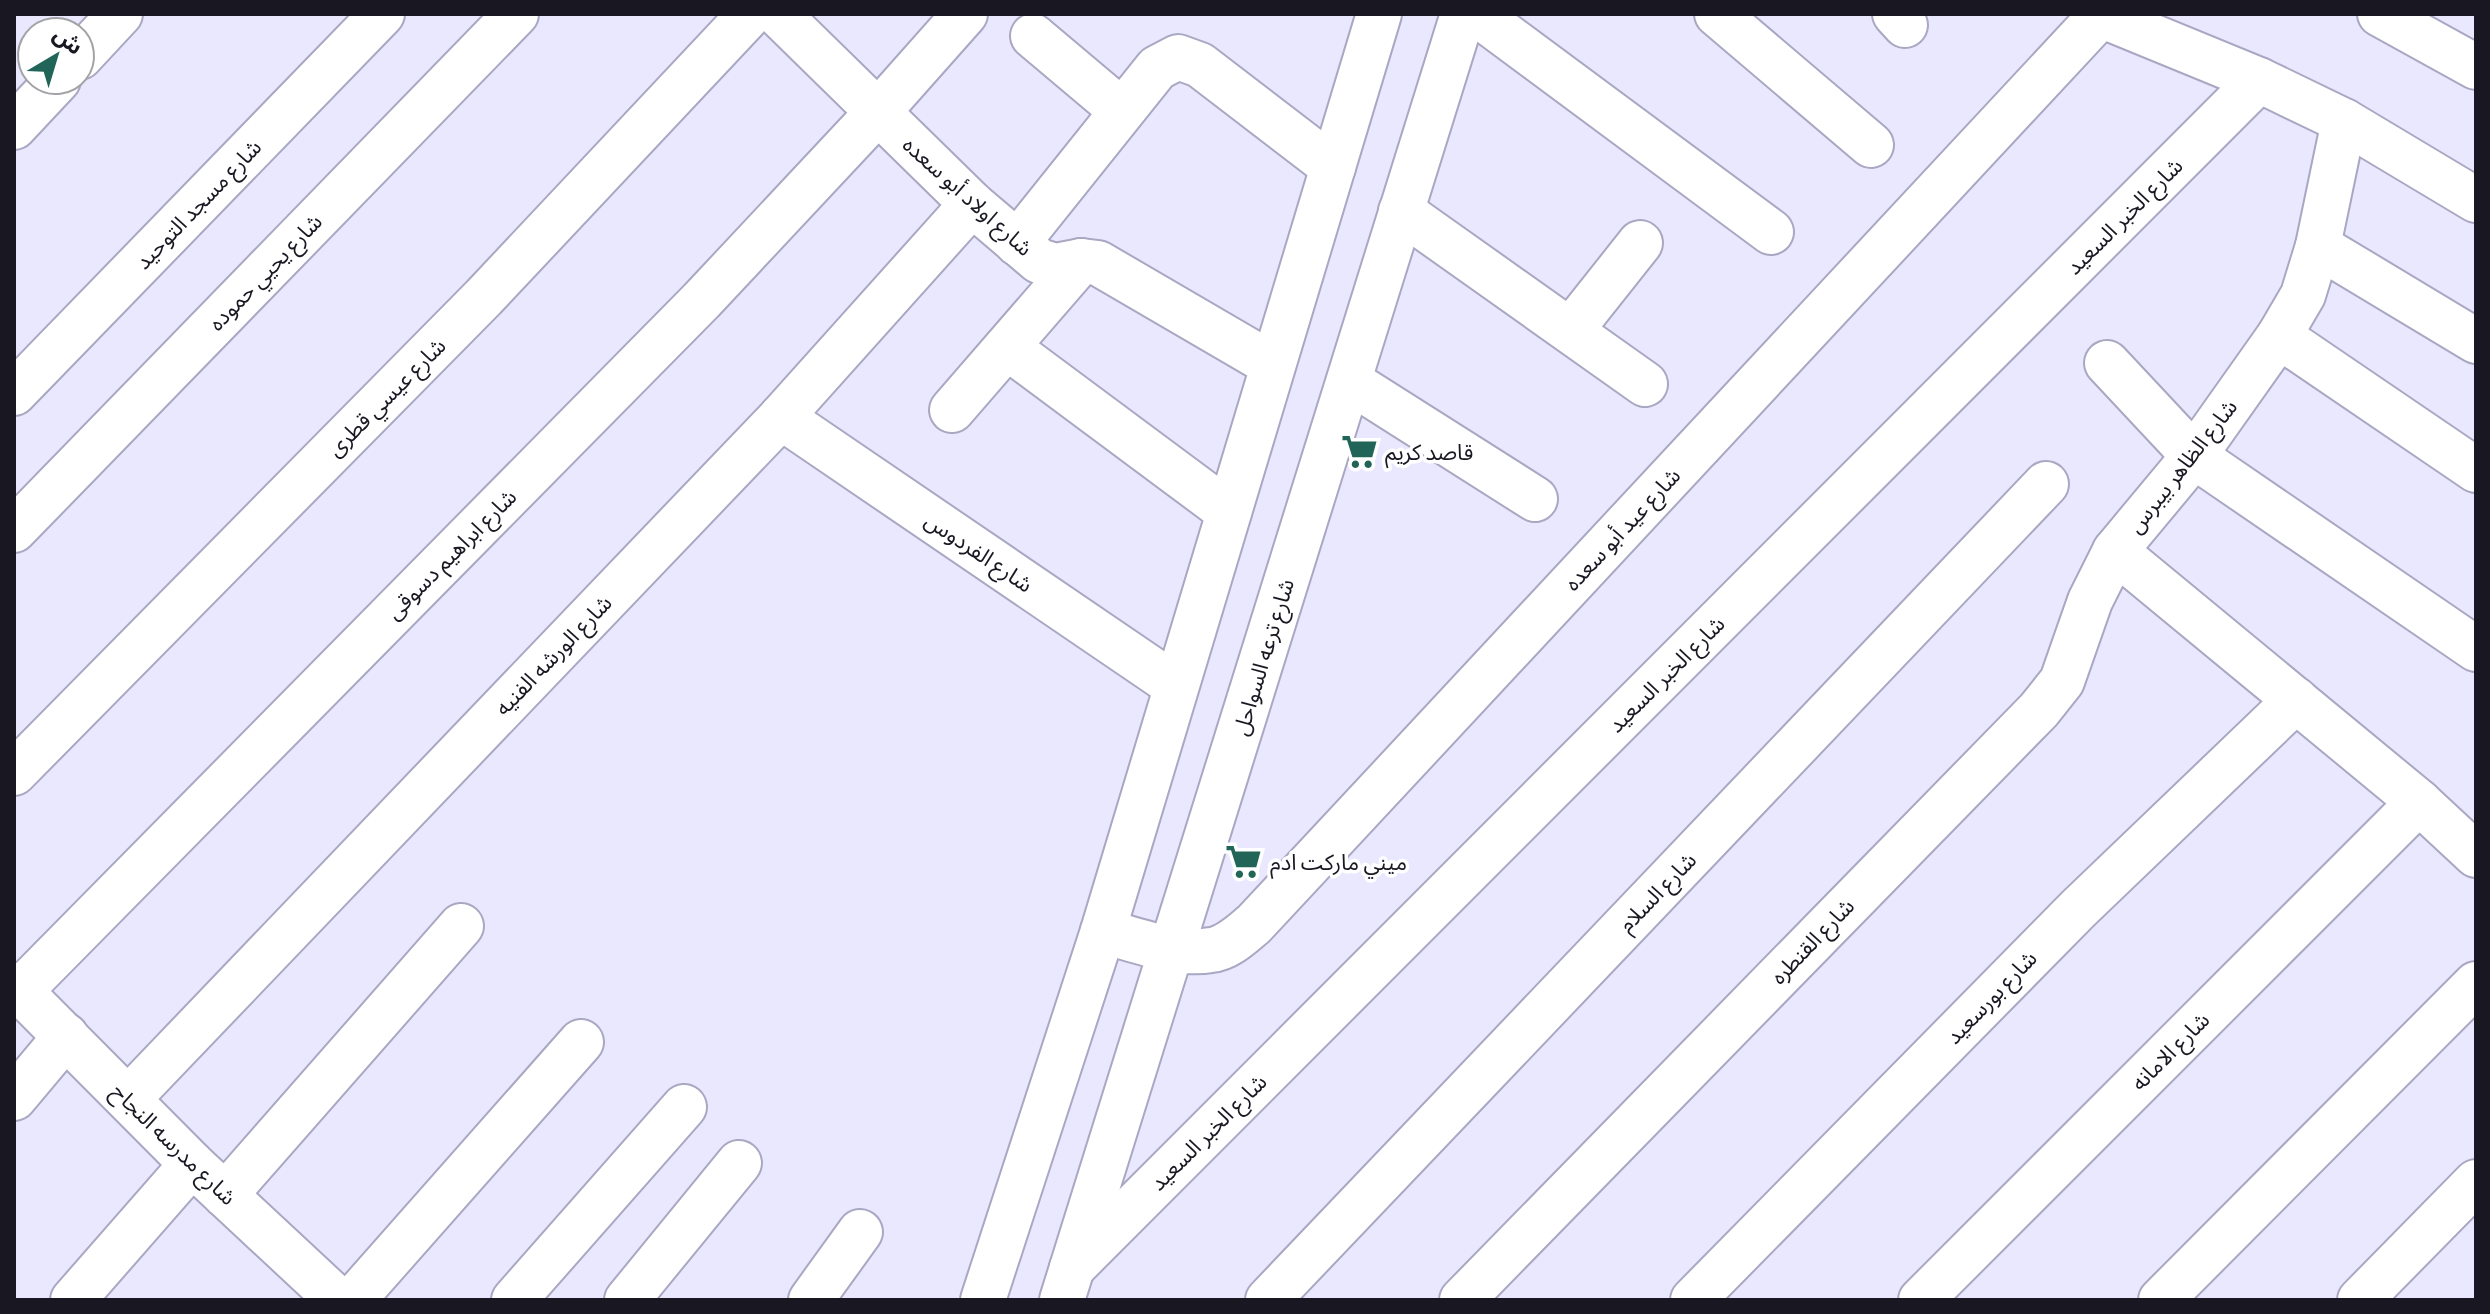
<svg xmlns="http://www.w3.org/2000/svg" width="2490" height="1314" viewBox="0 0 2490 1314" font-family="Literata,'Noto Sans Arabic',serif">
	<style>
		.lines { fill: none; stroke-linecap: round; stroke-linejoin: round }
		.street-casing { stroke: #a9a7c2; stroke-width: 48 }
		.secondary-casing { stroke: #a9a7c2; stroke-width: 48 }
		.street { stroke: #fff; stroke-width: 44 }
		.secondary { stroke: #fff; stroke-width: 44 }
		.labels { text-anchor: middle; stroke-width: 7; stroke-linejoin: round; paint-order: stroke }
		.street-label { font-size: 22px; fill: #191822; stroke: #fff }
		.poi-label { font-size: 22px; fill: #191822; stroke: #fff; text-anchor: start }
	</style>
	<rect width="100%" height="100%" fill="#e9e8ff"/>
	<g class="lines">
		<defs>
			<g id="street">
				<path d="M 778,14 L 972,204 L 1039,261 L 1055,266 L 1081,261 L 1098,263 L 1273,365"/>
				<path d="M 1477,14 L 1771,232"/>
				<path d="M 1717,14 L 1871,145"/>
				<path d="M 1895,14 L 1905,25"/>
				<path d="M 2098,14 L 2259,80 L 2344,121 L 2476,200"/>
				<path d="M 2380,14 L 2476,67"/>
				<path d="M 1033,36 L 1122,111"/>
				<path d="M 80,57 L 120,14"/>
				<path d="M 2344,121 L 2318,246 L 2303,295 L 2279,336 L 2194,456 L 2115,551 L 2419,802 L 2476,855"/>
				<path d="M 14,127 L 58,80"/>
				<path d="M 1401,211 L 1645,384"/>
				<path d="M 1017,243 L 1157,68 L 1178,57 L 1200,65 L 1333,167"/>
				<path d="M 2318,246 L 2476,341"/>
				<path d="M 1571,330 L 1640,243"/>
				<path d="M 2279,336 L 2476,470"/>
				<path d="M 1007,347 L 1229,512"/>
				<path d="M 2107,363 L 2194,456 L 2476,649"/>
				<path d="M 1349,381 L 1535,499"/>
				<path d="M 14,393 L 382,14"/>
				<path d="M 952,410 L 1081,261"/>
				<path d="M 781,417 L 1176,686"/>
				<path d="M 14,530 L 516,14"/>
				<path d="M 14,773 L 484,297 L 750,14"/>
				<path d="M 1103,931 C 1137,940 1176,956 1211,950 C 1228,948 1242,934 1254,924 L 2100,16"/>
				<path d="M 14,985 L 192,1164 L 338,1300"/>
				<path d="M 20,991 L 702,300 L 878,112 L 965,14"/>
				<path d="M 14,1098 L 66,1036"/>
				<path d="M 128,1099 L 781,417 L 972,204"/>
				<path d="M 225,1195 L 461,926"/>
				<path d="M 1072,1268 L 2259,80"/>
				<path d="M 73,1300 L 192,1164"/>
				<path d="M 353,1300 L 581,1042"/>
				<path d="M 514,1300 L 684,1107"/>
				<path d="M 627,1300 L 739,1163"/>
				<path d="M 811,1300 L 860,1232"/>
				<path d="M 1268,1300 L 2046,484"/>
				<path d="M 1462,1300 L 2039,710 L 2062,681 L 2090,601 L 2115,551"/>
				<path d="M 1693,1300 L 2078,909 L 2296,700"/>
				<path d="M 1921,1300 L 2419,802"/>
				<path d="M 2161,1300 L 2476,984"/>
				<path d="M 2360,1300 L 2476,1182"/>
			</g>
			<g id="secondary">
				<path d="M 983,1300 L 1103,931 L 1379,14"/>
				<path d="M 1062,1300 L 1463,14"/>
			</g>
		</defs>
		<!-- street casing -->
		<use href="#street" class="street-casing"/>
		<!-- secondary casing -->
		<use href="#secondary" class="secondary-casing"/>
		<!-- street -->
		<use href="#street" class="street"/>
		<!-- secondary -->
		<use href="#secondary" class="secondary"/>
	</g>
	<!-- icons -->
	<defs>
		<symbol id="supermarket-bare" viewBox="-9 -9 18 18"><path d="M-6-5.5h2.5l.6 2H6L4.5 2H-2.5L-4.4-4H-6ZM-1.5 3.2a1.3 1.3 0 1 0 .1 0ZM3 3.2a1.3 1.3 0 1 0 .1 0Z" fill="#206557" stroke="#fff" stroke-width="2.5" paint-order="stroke"/></symbol>
	</defs>
	<g fill-rule="evenodd">
		<use href="#supermarket-bare" x="1334" y="426" width="51" height="51"/>
		<use href="#supermarket-bare" x="1218" y="836" width="51" height="51"/>
	</g>
	<g class="labels">
		<!-- street labels -->
		<g class="street-label">
			<text transform="translate(968 196) rotate(42)" y="8">شارع اولاد أبو سعده</text>
			<text transform="translate(198 204) rotate(-46)" y="8">شارع مسجد التوحيد</text>
			<text transform="translate(2124 216) rotate(-45)" y="8">شارع الخبر السعيد</text>
			<text transform="translate(265 272) rotate(-46)" y="8">شارع يحيي حموده</text>
			<text transform="translate(386 397) rotate(-45)" y="8">شارع عيسي قطرى</text>
			<text transform="translate(2182 466) rotate(-52)" y="8">شارع الظاهر بيبرس</text>
			<text transform="translate(1622 529) rotate(-47)" y="8">شارع عيد أبو سعده</text>
			<text transform="translate(979 552) rotate(34)" y="8">شارع الفردوس</text>
			<text transform="translate(451 554) rotate(-45)" y="8">شارع ابراهيم دسوقى</text>
			<text transform="translate(553 655) rotate(-46)" y="8">شارع الورشه الفنيه</text>
			<text transform="translate(1263 657) rotate(-73)" y="8">شارع ترعه السواحل</text>
			<text transform="translate(1666 674) rotate(-45)" y="8">شارع الخبر السعيد</text>
			<text transform="translate(1657 892) rotate(-46)" y="8">شارع السلام</text>
			<text transform="translate(1812 941) rotate(-46)" y="8">شارع القنطره</text>
			<text transform="translate(1991 997) rotate(-46)" y="8">شارع بورسعيد</text>
			<text transform="translate(2170 1051) rotate(-45)" y="8">شارع الامانه</text>
			<text transform="translate(1208 1132) rotate(-45)" y="8">شارع الخبر السعيد</text>
			<text transform="translate(174 1144) rotate(44)" y="8">شارع مدرسه النجاح</text>
		</g>
		<!-- poi labels -->
		<g class="poi-label">
			<text x="1385" y="460">قاصد كريم</text>
			<text x="1270" y="870">ميني ماركت ادم</text>
		</g>
	</g>
	<!-- border -->
	<rect width="2490" height="1314" fill="none" stroke="#191822" stroke-width="32"/>
	<!-- north arrow -->
	<g transform="translate(56 56) rotate(38)"><circle r="38" fill="#ffffff" stroke="#a3a3a7" stroke-width="2"/>
	<path d="M0-6L14 30L0 20L-14 30Z" fill="#206557"/>
	<text y="-12" font-size="22" font-weight="bold" text-anchor="middle" fill="#191822">ش</text>
	</g>
</svg>
